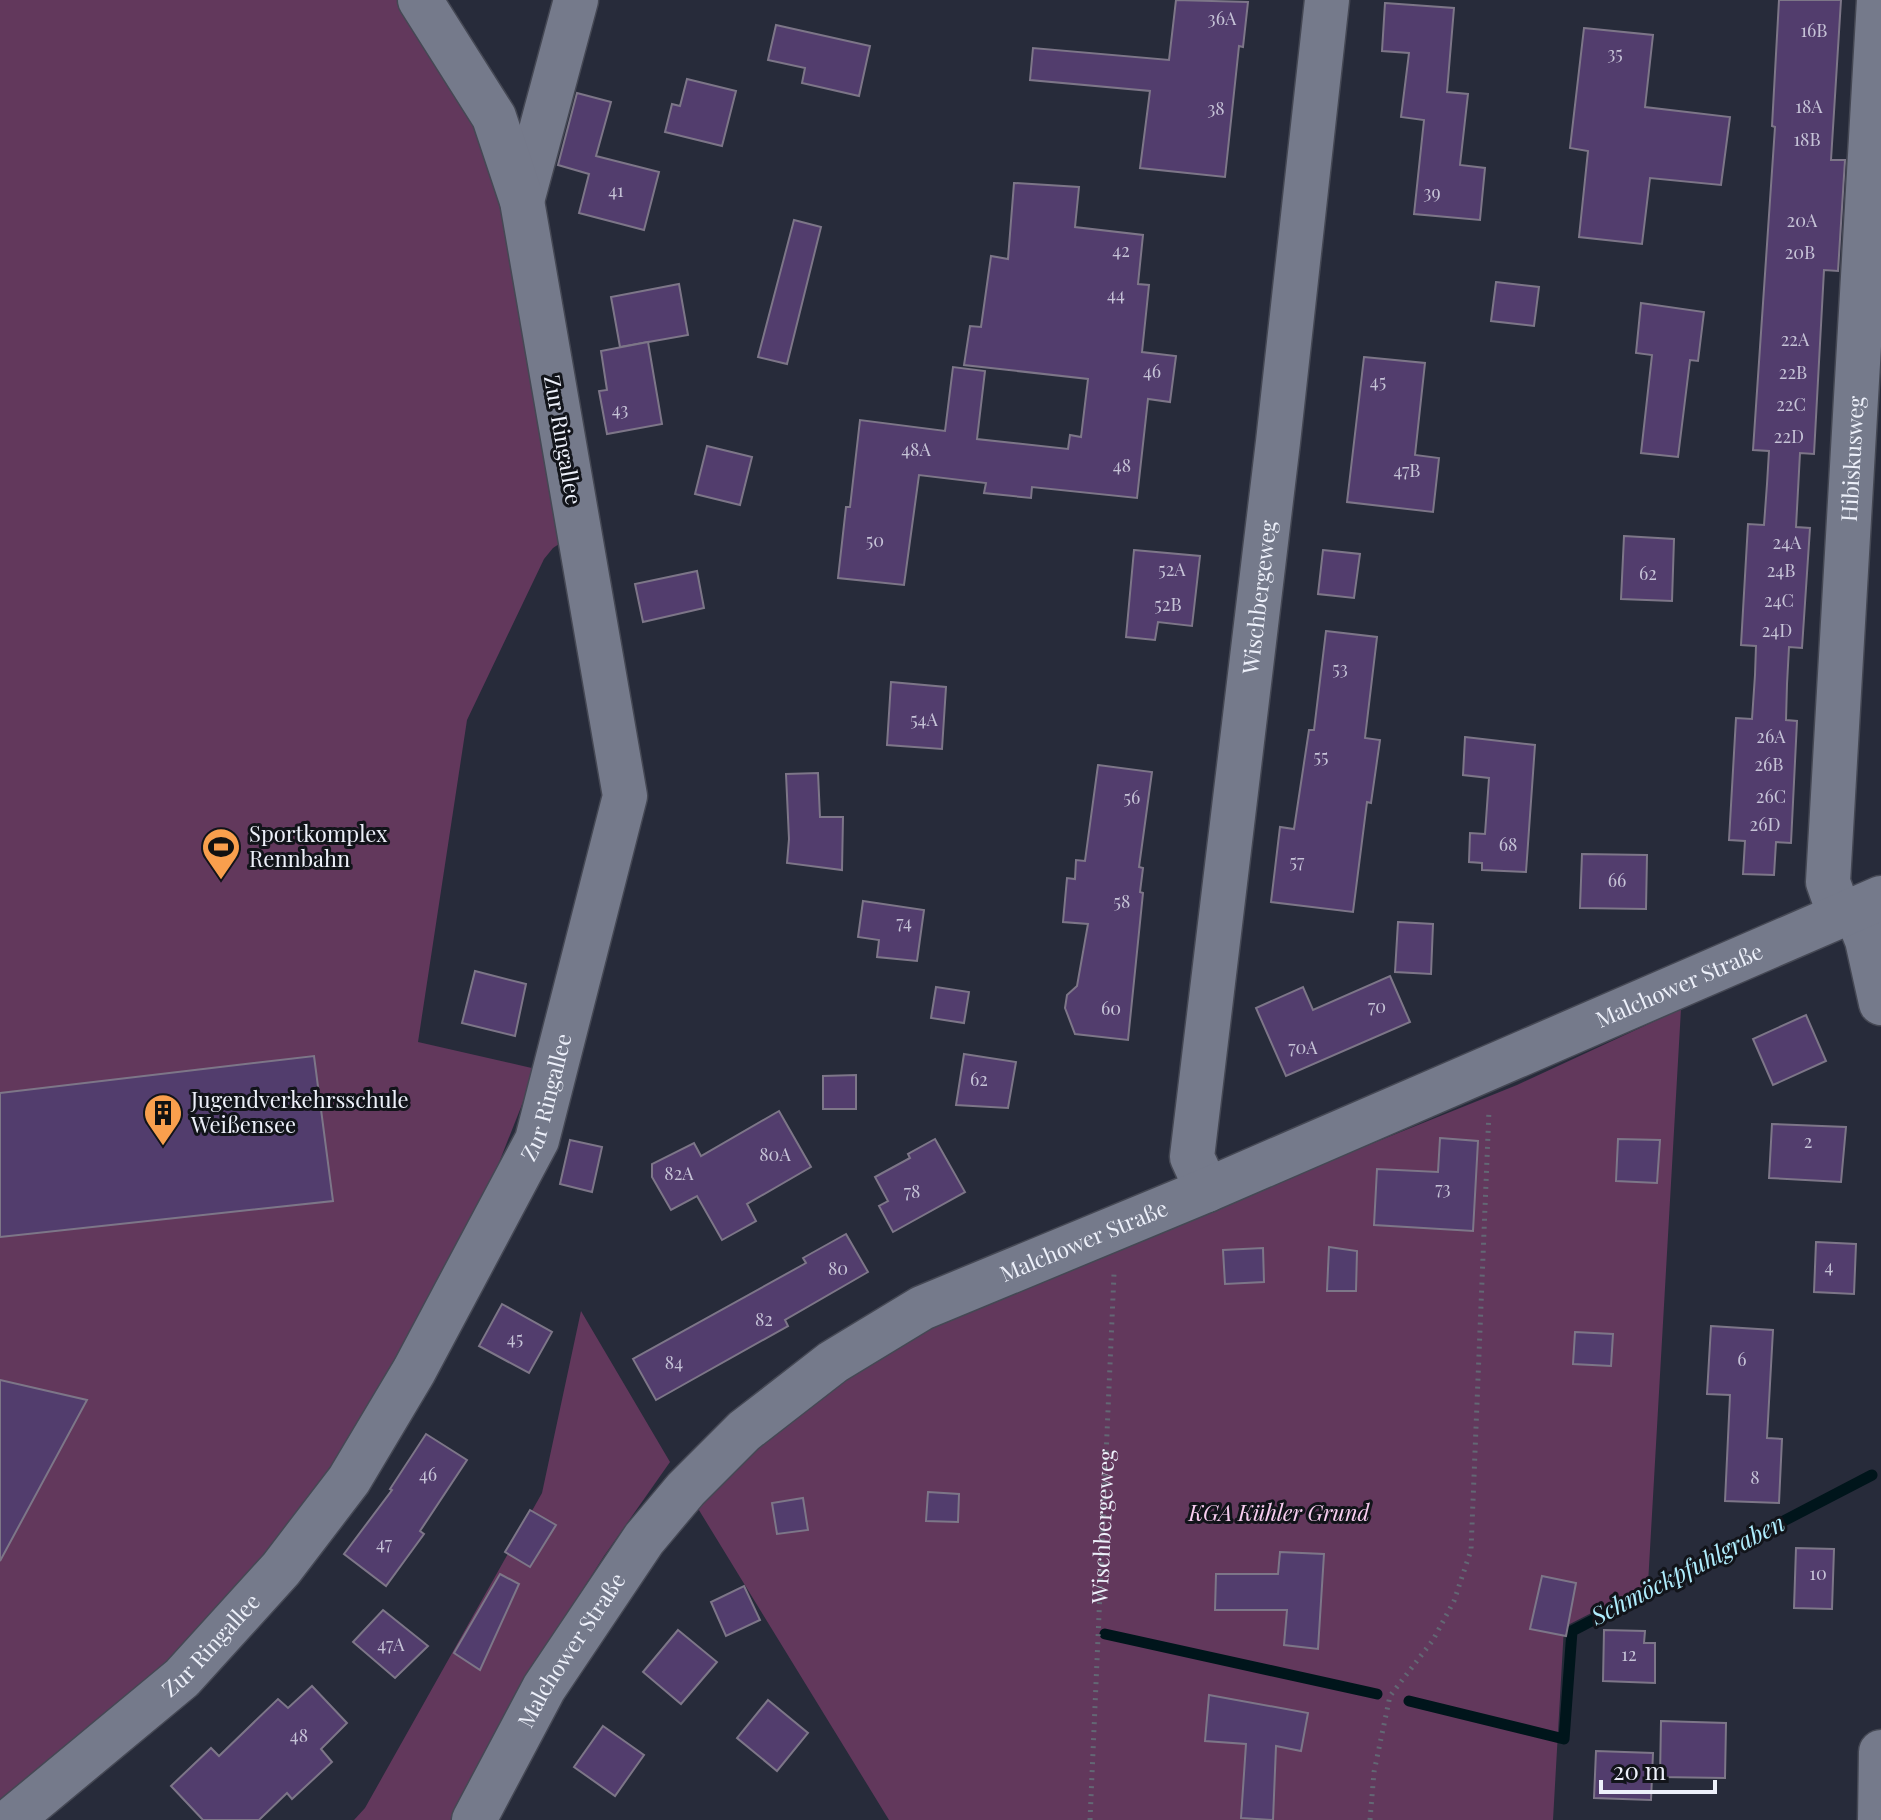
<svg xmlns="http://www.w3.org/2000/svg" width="1881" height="1820" viewBox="0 0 1881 1820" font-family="'Playfair Display',serif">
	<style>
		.green { fill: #62385c }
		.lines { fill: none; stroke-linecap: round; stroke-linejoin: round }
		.stream { stroke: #00151b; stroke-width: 11 }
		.building { fill: #523d6d; stroke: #7d7688; stroke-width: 2 }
		.minor-casing { stroke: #454854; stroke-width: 47 }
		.path { stroke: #636774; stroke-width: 5; stroke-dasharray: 2 6; stroke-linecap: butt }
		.minor { stroke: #757a8b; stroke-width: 44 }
		.labels { text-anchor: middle; stroke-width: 6; stroke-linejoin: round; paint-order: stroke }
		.number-label { font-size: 18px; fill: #c6c3d7 }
		.street-label { font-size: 22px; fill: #edf0fa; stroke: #12141a }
		.poi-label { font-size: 22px; fill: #edf0fa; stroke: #12141a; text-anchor: start }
		.park-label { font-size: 22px; font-style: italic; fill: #f9cef1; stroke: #12141a }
		.water-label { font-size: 24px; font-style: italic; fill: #afedfd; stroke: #12141a }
	</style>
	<rect width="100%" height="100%" fill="#272b3a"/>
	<!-- green -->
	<g class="green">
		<path d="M 0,0 L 408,0 L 480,123 L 511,206 L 568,538 L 553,548 L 544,559 L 467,720 L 418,1042 L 536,1069 L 472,1231 L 312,1503 L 163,1677 L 0,1818 Z"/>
		<path d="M 1681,1009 L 1648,1584 L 1564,1627 L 1553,1820 L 889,1820 L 694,1502 L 837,1376 L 937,1319 L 1517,1085 Z"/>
		<path d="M 581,1311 L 670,1462 L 604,1556 L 558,1628 L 455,1820 L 354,1820 L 365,1808 L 542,1493 Z"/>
	</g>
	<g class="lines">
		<!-- stream -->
		<g class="stream">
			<path d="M 1105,1634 L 1377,1694"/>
			<path d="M 1409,1701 L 1564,1739 L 1572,1631 L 1872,1475"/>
		</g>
	</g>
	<!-- building -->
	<g class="building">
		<path d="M 1176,0 L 1248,2 L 1243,47 L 1239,46 L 1225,177 L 1140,168 L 1150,91 L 1030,80 L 1033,48 L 1169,60 Z"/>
		<path d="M 1779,0 L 1841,0 L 1831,160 L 1845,160 L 1838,271 L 1824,270 L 1814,454 L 1800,453 L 1796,527 L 1810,528 L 1802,648 L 1789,647 L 1787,684 L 1786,720 L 1797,721 L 1791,843 L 1776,842 L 1774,875 L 1743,874 L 1745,841 L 1729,840 L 1736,718 L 1752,719 L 1755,675 L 1756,646 L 1741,645 L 1748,524 L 1764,525 L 1767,484 L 1769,451 L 1753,450 L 1775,127 L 1772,126 Z"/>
		<path d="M 1385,3 L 1454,8 L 1447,92 L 1468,94 L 1460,165 L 1485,168 L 1480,220 L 1414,214 L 1424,120 L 1401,117 L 1409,53 L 1382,51 Z"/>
		<path d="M 776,25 L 870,46 L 859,96 L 802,83 L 805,68 L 768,60 Z"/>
		<path d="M 1584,28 L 1653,35 L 1645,107 L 1730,117 L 1721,185 L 1650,178 L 1642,244 L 1579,237 L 1588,151 L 1570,148 Z"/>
		<path d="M 687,79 L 736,91 L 722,146 L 665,132 L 672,104 L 680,106 Z"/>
		<path d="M 577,93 L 611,102 L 596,156 L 659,172 L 644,230 L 579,213 L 589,174 L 558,165 Z"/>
		<path d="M 1014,183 L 1079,187 L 1075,227 L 1143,235 L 1138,284 L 1149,285 L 1142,352 L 1176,356 L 1170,402 L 1148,399 L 1137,498 L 1032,487 L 1031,498 L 984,493 L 986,483 L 919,475 L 904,585 L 838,578 L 846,507 L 850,507 L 860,420 L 945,431 L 953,367 L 985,371 L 977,439 L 1068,449 L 1070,435 L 1081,437 L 1088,379 L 964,365 L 970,326 L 981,327 L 991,256 L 1008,259 Z"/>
		<path d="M 794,220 L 821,227 L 787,364 L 758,357 Z"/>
		<path d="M 1496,282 L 1539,287 L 1534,326 L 1491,321 Z"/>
		<path d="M 679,284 L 688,335 L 620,347 L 611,297 Z"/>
		<path d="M 1641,303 L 1704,312 L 1698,361 L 1690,360 L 1678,457 L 1641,453 L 1652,355 L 1636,353 Z"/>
		<path d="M 648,342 L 662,424 L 607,434 L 599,391 L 607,390 L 601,351 Z"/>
		<path d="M 1364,357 L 1425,363 L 1415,455 L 1439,458 L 1433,512 L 1347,502 Z"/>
		<path d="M 707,446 L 752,457 L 740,505 L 695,494 Z"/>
		<path d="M 1624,536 L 1674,539 L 1672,601 L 1621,599 Z"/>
		<path d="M 1134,550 L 1200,556 L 1192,626 L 1158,622 L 1155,640 L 1126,637 Z"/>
		<path d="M 1323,550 L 1360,554 L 1354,598 L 1318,594 Z"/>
		<path d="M 697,571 L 704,608 L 643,622 L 635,584 Z"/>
		<path d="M 1326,631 L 1377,637 L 1365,738 L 1380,740 L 1371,803 L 1367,802 L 1353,912 L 1271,902 L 1280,827 L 1294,829 L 1309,730 L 1314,730 Z"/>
		<path d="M 891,682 L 946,687 L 942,749 L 887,745 Z"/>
		<path d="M 1465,737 L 1535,745 L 1526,872 L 1482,870 L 1482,863 L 1469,862 L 1470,833 L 1485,834 L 1489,778 L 1463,775 Z"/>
		<path d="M 1098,765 L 1152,772 L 1139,867 L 1143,868 L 1140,892 L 1143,893 L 1128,1040 L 1075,1034 L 1065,1008 L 1067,995 L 1077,986 L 1088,924 L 1063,922 L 1067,878 L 1075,879 L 1076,860 L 1085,861 Z"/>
		<path d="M 818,773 L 820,817 L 843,817 L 842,870 L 787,863 L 789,839 L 786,774 Z"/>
		<path d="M 1582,854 L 1647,855 L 1646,909 L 1580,908 Z"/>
		<path d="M 863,901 L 924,910 L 917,961 L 877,957 L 879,940 L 858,937 Z"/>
		<path d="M 1398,922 L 1433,924 L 1431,974 L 1395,972 Z"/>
		<path d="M 475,971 L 526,984 L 515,1036 L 462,1023 Z"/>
		<path d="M 1390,976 L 1410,1022 L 1286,1076 L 1256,1008 L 1303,987 L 1313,1010 Z"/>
		<path d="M 936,987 L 969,992 L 964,1023 L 931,1018 Z"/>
		<path d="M 1806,1015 L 1826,1061 L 1773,1085 L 1753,1039 Z"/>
		<path d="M 964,1054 L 1016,1062 L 1008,1108 L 956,1105 Z"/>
		<path d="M 314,1056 L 333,1201 L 0,1237 L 0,1093 Z"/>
		<path d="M 856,1075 L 856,1109 L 823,1109 L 823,1076 Z"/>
		<path d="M 779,1111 L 811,1167 L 747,1204 L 756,1221 L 722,1240 L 697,1196 L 671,1210 L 652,1177 L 652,1164 L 694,1143 L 701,1156 Z"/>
		<path d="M 1772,1124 L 1846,1127 L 1841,1182 L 1769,1178 Z"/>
		<path d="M 1440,1138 L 1478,1141 L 1473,1231 L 1374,1225 L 1377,1169 L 1438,1172 Z"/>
		<path d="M 935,1139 L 965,1192 L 893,1232 L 879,1206 L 888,1201 L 875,1177 L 910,1158 L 908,1154 Z"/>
		<path d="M 1618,1139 L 1660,1140 L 1657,1183 L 1616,1181 Z"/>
		<path d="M 570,1140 L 602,1147 L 592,1192 L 560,1184 Z"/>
		<path d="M 846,1234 L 868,1272 L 785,1320 L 788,1326 L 656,1400 L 633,1359 L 806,1263 L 803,1258 Z"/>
		<path d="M 1816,1242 L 1856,1244 L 1854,1294 L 1814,1292 Z"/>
		<path d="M 1329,1247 L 1357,1251 L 1356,1291 L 1327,1291 Z"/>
		<path d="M 1263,1248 L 1264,1282 L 1225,1284 L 1223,1250 Z"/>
		<path d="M 502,1304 L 552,1332 L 529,1373 L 479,1346 Z"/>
		<path d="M 1711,1326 L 1773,1330 L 1767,1438 L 1782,1439 L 1779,1503 L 1725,1501 L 1730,1395 L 1707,1394 Z"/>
		<path d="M 1575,1332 L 1613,1334 L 1611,1366 L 1573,1364 Z"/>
		<path d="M 0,1380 L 87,1400 L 0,1561 Z"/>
		<path d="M 426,1434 L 467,1460 L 420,1531 L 424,1534 L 386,1586 L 344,1554 L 392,1490 L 390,1489 Z"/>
		<path d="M 928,1492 L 959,1494 L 958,1522 L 926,1521 Z"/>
		<path d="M 803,1498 L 808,1530 L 777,1534 L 772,1503 Z"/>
		<path d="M 530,1510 L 556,1525 L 530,1567 L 505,1552 Z"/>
		<path d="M 1796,1548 L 1834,1549 L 1832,1609 L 1794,1608 Z"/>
		<path d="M 1280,1552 L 1324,1554 L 1318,1649 L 1284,1645 L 1287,1610 L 1215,1610 L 1216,1574 L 1278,1574 Z"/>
		<path d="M 500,1574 L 519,1584 L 480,1670 L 454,1653 Z"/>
		<path d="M 1542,1576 L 1576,1583 L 1566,1636 L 1530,1629 Z"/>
		<path d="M 744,1586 L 760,1620 L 726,1636 L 711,1602 Z"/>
		<path d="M 383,1610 L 428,1646 L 395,1678 L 353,1642 Z"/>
		<path d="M 678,1630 L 717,1662 L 681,1704 L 643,1672 Z"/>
		<path d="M 1604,1630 L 1645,1631 L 1644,1643 L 1655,1643 L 1655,1683 L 1603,1681 Z"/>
		<path d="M 312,1686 L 347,1723 L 321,1749 L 332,1762 L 292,1799 L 287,1793 L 259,1820 L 203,1820 L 171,1786 L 211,1748 L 219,1756 L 278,1699 L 288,1708 Z"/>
		<path d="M 1209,1695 L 1308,1713 L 1301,1751 L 1276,1746 L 1273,1820 L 1241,1818 L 1246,1744 L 1205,1741 Z"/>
		<path d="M 768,1700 L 808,1733 L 777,1771 L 737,1738 Z"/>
		<path d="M 1661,1721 L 1726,1723 L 1725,1778 L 1660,1777 Z"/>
		<path d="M 603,1726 L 644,1755 L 615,1796 L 574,1767 Z"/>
		<path d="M 1596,1751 L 1653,1753 L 1651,1800 L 1594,1798 Z"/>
	</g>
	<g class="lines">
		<defs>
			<g id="minor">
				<path d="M 522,201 L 576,0"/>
				<path d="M 1855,910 L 1867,940 L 1881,1003"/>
				<path id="s2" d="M 1840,916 L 1828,882 L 1879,0"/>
				<path id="s3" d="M 1207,1190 L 1192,1157 L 1278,442 L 1327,0"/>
				<path id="s4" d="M 11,1820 L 182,1678 L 281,1569 L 349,1480 L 414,1371 L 537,1140 L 625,796 L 522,201 L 494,117 L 420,0"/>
				<path id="s5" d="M 474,1820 L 544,1688 L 644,1539 L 686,1489 L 744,1431 L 833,1362 L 922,1308 L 1207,1190 L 1881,898"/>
				<path d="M 1880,1820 L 1881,1752"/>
			</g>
		</defs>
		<!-- minor casing -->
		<use href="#minor" class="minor-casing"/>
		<!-- path -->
		<g class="path">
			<path id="s1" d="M 1090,1820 L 1114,1274"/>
			<path d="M 1370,1820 L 1374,1772 L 1390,1696 L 1433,1640 L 1454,1601 L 1471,1550 L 1489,1110"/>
		</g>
		<!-- minor -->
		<use href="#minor" class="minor"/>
	</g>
	<!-- icons -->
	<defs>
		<symbol id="stadium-pin" viewBox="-11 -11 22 30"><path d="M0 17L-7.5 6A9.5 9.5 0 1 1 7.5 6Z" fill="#f99f4d" stroke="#12141a"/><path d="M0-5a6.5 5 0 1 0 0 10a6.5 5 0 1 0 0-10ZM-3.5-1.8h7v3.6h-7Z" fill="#111"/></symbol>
		<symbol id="building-pin" viewBox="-11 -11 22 30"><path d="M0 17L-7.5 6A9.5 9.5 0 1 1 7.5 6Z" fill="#f99f4d" stroke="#12141a"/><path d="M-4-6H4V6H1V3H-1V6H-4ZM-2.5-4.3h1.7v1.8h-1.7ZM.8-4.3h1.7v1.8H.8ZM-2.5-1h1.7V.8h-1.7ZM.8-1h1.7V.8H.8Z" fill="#111"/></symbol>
	</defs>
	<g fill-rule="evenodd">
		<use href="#stadium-pin" x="199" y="825" width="44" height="60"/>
		<use href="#building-pin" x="141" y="1091" width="44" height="60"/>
	</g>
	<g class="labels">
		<!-- number labels -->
		<g class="number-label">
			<text x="1222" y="25">36A</text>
			<text x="1814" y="37">16B</text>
			<text x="1615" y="60">35</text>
			<text x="1809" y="113">18A</text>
			<text x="1216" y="115">38</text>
			<text x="1807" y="146">18B</text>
			<text x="616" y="197">41</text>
			<text x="1432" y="199">39</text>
			<text x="1802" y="227">20A</text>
			<text x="1121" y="257">42</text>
			<text x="1800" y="259">20B</text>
			<text x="1116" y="301">44</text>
			<text x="1795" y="346">22A</text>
			<text x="1152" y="378">46</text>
			<text x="1793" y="379">22B</text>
			<text x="1378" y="388">45</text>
			<text x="1791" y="411">22C</text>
			<text x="620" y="416">43</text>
			<text x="1789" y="443">22D</text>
			<text x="916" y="456">48A</text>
			<text x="1122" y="472">48</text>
			<text x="1407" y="477">47B</text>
			<text x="875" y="547">50</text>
			<text x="1787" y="549">24A</text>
			<text x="1172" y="576">52A</text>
			<text x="1781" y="577">24B</text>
			<text x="1648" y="580">62</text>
			<text x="1779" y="607">24C</text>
			<text x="1168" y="611">52B</text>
			<text x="1777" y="637">24D</text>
			<text x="1340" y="675">53</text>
			<text x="924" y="726">54A</text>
			<text x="1771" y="743">26A</text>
			<text x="1321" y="763">55</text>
			<text x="1769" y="771">26B</text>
			<text x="1771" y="803">26C</text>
			<text x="1132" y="804">56</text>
			<text x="1765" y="831">26D</text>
			<text x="1508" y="851">68</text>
			<text x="1297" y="868">57</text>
			<text x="1617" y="887">66</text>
			<text x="1122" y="908">58</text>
			<text x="904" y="929">74</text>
			<text x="1377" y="1013">70</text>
			<text x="1111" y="1015">60</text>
			<text x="1303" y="1054">70A</text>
			<text x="979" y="1086">62</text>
			<text x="1808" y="1148">2</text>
			<text x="775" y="1161">80A</text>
			<text x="679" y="1180">82A</text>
			<text x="1443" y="1195">73</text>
			<text x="912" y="1198">78</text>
			<text x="1829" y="1273">4</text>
			<text x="838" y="1275">80</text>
			<text x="764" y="1326">82</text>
			<text x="515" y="1345">45</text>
			<text x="1742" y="1366">6</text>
			<text x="674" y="1369">84</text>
			<text x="428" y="1481">46</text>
			<text x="1755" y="1484">8</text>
			<text x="384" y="1550">47</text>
			<text x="1818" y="1580">10</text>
			<text x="391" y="1651">47A</text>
			<text x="1629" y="1661">12</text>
			<text x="299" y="1742">48</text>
		</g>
		<!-- street labels -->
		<g class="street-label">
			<text transform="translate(563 440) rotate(80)" y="8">Zur Ringallee</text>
			<text dy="8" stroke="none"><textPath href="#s2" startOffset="460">Hibiskusweg</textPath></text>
			<text dy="8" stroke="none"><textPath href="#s3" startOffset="600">Wischbergeweg</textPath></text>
			<text dy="8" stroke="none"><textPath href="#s5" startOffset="1516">Malchower Straße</textPath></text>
			<text dy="8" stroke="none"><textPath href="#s4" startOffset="914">Zur Ringallee</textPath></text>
			<text dy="8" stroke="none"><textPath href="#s5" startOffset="868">Malchower Straße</textPath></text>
			<text dy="8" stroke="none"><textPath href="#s1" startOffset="294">Wischbergeweg</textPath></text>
			<text dy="8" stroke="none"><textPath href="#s4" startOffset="266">Zur Ringallee</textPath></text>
			<text dy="8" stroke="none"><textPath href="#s5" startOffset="196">Malchower Straße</textPath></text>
		</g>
		<!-- poi labels -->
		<g class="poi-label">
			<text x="249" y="842">Sportkomplex<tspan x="249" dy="25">Rennbahn</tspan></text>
			<text x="191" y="1108">Jugendverkehrsschule<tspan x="191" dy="25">Weißensee</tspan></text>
		</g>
		<!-- park labels -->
		<g class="park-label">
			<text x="1279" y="1521">KGA Kühler Grund</text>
		</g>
		<!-- water labels -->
		<g class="water-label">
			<text transform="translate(1688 1570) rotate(-27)" y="8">Schmöckpfuhlgraben</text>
		</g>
	</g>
	<!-- scale -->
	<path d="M1601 1780v12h114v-12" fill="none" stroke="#edf0fa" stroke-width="4"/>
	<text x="1613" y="1780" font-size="24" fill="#edf0fa" stroke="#12141a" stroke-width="6" paint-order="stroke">20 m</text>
</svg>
